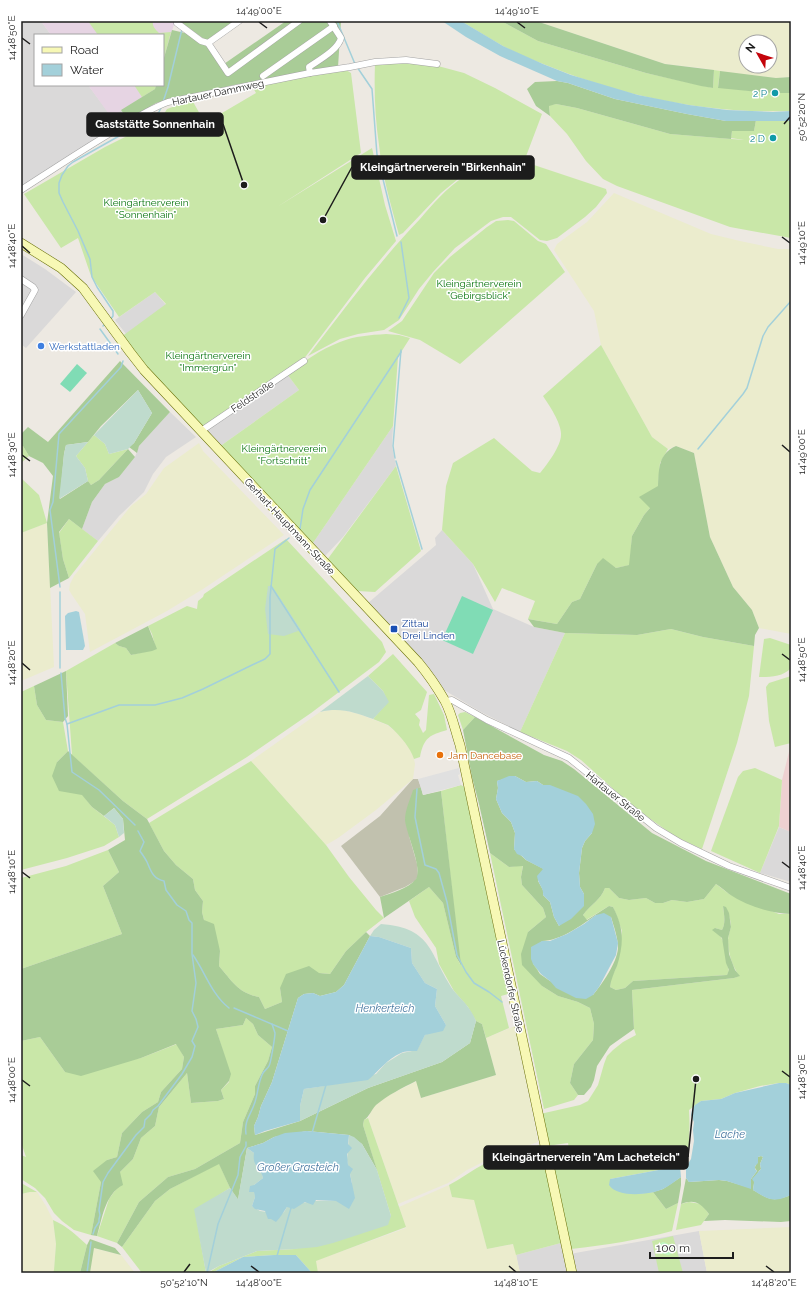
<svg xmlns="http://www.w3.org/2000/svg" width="812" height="1294" viewBox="0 0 812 1294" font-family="Raleway,sans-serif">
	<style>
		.residential { fill: #dad9d9 }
		.commercial { fill: #eed1d1 }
		.industrial { fill: #e6d4e3 }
		.construction { fill: #c1c1ae }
		.farmland { fill: #ebeccd; fill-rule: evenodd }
		.grass { fill: #c9e7a8 }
		.forest { fill: #a9cc97; fill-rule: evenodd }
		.wetland { fill: #bfdbcd }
		.park { fill: #bef8c1 }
		.pitch { fill: #80dcb5 }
		.parking { fill: #e0e0e0 }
		.water { fill: #a3d0da }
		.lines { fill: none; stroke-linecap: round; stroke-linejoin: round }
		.stream { stroke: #a3d0da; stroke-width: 1.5 }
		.minor-casing { stroke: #a3a3a3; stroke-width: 7 }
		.secondary-casing { stroke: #686f07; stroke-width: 10 }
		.minor { stroke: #fff; stroke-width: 6 }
		.secondary { stroke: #f7f8b5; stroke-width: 9 }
		.ticks { fill: none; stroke: #1c1c1c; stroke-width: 1.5 }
		.culture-dot { fill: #0f9aa8; stroke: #fff; stroke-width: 1.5 }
		.shop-dot { fill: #3f7fe0; stroke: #fff; stroke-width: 1.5 }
		.transit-dot { fill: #1a4fb4; stroke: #fff; stroke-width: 1.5 }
		.food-dot { fill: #e8710a; stroke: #fff; stroke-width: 1.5 }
		.labels { text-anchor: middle; stroke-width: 3; stroke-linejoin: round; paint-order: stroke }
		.street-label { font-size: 10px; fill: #1c1c1c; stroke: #fff }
		.culture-label { font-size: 10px; fill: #0d838f; stroke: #fff; text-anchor: end }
		.park-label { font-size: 10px; fill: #0d7712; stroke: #fff }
		.shop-label { font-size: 10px; fill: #366cbe; stroke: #fff; text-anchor: start }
		.transit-label { font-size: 10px; fill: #164399; stroke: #fff; text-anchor: start }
		.food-label { font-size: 10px; fill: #c56008; stroke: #fff; text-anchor: start }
		.water-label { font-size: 11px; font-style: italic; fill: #4878a1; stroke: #fff }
		.leader { fill: none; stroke: #1c1c1c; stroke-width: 1.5 }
		.callout-dot { fill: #1c1c1c; stroke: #fff; stroke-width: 1.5 }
		.callout { fill: #1c1c1c; stroke: #1c1c1c; stroke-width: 1.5 }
		.callout-label { font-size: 11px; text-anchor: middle; font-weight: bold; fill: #fff }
		.neatline { fill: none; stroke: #1c1c1c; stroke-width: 1.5 }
		.ticks-label { font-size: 10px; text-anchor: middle; fill: #1c1c1c }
	</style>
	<rect width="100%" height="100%" fill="#ede9e2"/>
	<!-- residential -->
	<g class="residential">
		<path d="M 21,21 L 41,21 L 51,35 L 35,35 L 35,85 L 88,85 L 111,116 L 121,110 L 128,120 L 21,187 Z"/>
		<path d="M 21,254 L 45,269 L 76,292 L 26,348 L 21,344 Z"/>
		<path d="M 155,292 L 166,305 L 126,334 L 115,320 Z"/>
		<path d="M 287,374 L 299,390 L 219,447 L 203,431 Z"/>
		<path d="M 170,412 L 196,437 L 166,457 L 153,474 L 144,492 L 119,516 L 98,541 L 82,529 L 92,502 L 105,484 L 119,477 L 135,457 L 139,446 Z"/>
		<path d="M 393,426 L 392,446 L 396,466 L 343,537 L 325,556 L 313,543 Z"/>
		<path d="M 442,530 L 473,564 L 493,609 L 534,627 L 565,633 L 520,732 L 481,712 L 444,690 L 422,660 L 368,603 L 436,545 L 435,538 Z"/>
		<path d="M 779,827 L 791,832 L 791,882 L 760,873 Z"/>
		<path d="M 699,1231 L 707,1273 L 520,1273 L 516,1255 L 561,1243 L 564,1255 Z"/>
	</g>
	<!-- commercial -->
	<path class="commercial" d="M 791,744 L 791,832 L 779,827 L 782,780 Z"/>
	<!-- industrial -->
	<g class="industrial">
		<path d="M 41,21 L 175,21 L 163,61 L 163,35 L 51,35 Z"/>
		<path d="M 88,85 L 156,85 L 155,89 L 111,117 Z"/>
	</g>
	<!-- construction -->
	<path class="construction" d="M 413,779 L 418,779 L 421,787 L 413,791 L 409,836 L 417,864 L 418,876 L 415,881 L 405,887 L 380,897 L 341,846 L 380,816 Z"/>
	<!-- farmland -->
	<g class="farmland">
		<path d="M 536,21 L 791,21 L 791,77 L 776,78 L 730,73 L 701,68 L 665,64 ZM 746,42 L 770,42 L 770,66 L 746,66 Z"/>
		<path d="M 614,193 L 711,234 L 740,241 L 778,249 L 791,249 L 791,634 L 759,628 L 752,610 L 733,587 L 710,537 L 694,453 L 676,446 L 668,449 L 652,437 L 601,345 L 594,311 L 554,250 L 557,244 L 587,222 Z"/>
		<path d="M 199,443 L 203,451 L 284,535 L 203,589 L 167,611 L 90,652 L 85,614 L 72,595 L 69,590 L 70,584 L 74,576 L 131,506 L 146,494 L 164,468 Z"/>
		<path d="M 47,523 L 54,667 L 21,681 L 21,533 Z"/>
		<path d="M 338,709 L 359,714 L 387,725 L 396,732 L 407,745 L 413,754 L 415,764 L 413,779 L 376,810 L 338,838 L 326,845 L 251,761 L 320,712 Z"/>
		<path d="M 515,1026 L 538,1142 L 487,1160 L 467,1170 L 448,1183 L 398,1204 L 368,1118 L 374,1106 L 389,1095 L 417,1081 L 421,1098 L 496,1075 L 486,1038 Z"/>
		<path d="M 449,1185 L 452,1197 L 474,1199 L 487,1249 L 514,1244 L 520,1273 L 318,1273 L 315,1261 L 406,1228 L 399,1207 Z"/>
		<path d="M 30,1192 L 37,1192 L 46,1206 L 53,1220 L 56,1244 L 54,1271 L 53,1273 L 21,1273 L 21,1194 Z"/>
		<path d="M 791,1227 L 791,1273 L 707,1273 L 699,1231 Z"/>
		<path d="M 93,1248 L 121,1255 L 135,1273 L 90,1273 Z"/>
	</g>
	<!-- grass -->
	<g class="grass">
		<path d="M 88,21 L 153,21 C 152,26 155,29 159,33 L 171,32 L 163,61 L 163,35 L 98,35 Z"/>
		<path d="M 461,21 L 501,21 L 538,41 L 646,73 L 713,88 L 714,70 L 720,71 L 718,87 L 770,93 L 791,93 L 791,111 C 711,114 630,98 556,69 C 538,62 519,55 503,46 C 488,38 475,29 461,21 Z"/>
		<path d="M 405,63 L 438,66 L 464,73 L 495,88 L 542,114 L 525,159 L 513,158 L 490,164 L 479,167 L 463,175 L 441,193 L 403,233 L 399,235 C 391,205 382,175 379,145 C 375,118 374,91 375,64 Z"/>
		<path d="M 346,70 L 351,73 L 361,153 L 277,207 L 372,148 L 385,205 L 396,241 L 365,278 L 303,360 L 201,428 L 121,337 L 166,304 L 155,292 L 119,317 L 91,276 L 78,238 L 61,248 L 24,194 L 105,147 L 157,121 L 164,114 L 167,109 L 192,100 L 205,123 L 256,93 L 252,86 Z"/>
		<path d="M 134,85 L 156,85 L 155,89 L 142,97 Z"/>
		<path d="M 556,104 L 577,108 L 670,134 L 744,140 L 731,138 L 732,131 L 754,131 L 756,120 L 791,121 L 791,238 L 730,227 L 617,186 L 603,179 L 586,161 L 567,134 L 550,116 L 549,105 Z"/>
		<path d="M 513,160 L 525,162 L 606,189 L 607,193 L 596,207 L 585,217 L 557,238 L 547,241 L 540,240 L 511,217 L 503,217 L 491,221 L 455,248 L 433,272 L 419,289 L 399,320 L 384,330 L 358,334 L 340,339 L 308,356 C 344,309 379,262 420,219 C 433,204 447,187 464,177 C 479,168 496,164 513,160 Z"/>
		<path d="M 508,220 L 514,221 L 538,241 L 546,244 L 565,272 L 460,364 L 420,340 L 388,331 L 402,321 L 434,273 L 450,257 L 487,227 L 496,221 Z"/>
		<path d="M 386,334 L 399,335 L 410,338 L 398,357 L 393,426 L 313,543 L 297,528 L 219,447 L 299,390 L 287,374 C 303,362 321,349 340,342 C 355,336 370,335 386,334 Z"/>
		<path d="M 601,345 L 652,437 L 668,449 L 660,463 L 658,486 L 650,508 L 644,515 L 632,536 L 630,565 L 616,568 L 611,565 L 597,564 L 580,599 L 572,602 L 557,624 L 528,619 L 535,601 L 502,588 L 495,602 L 473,564 L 442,530 L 446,486 L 453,463 L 494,438 L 532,471 L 540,473 C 547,465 561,446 561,435 C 562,424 549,405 543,396 Z"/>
		<path d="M 94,435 L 105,444 L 109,454 L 128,449 L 99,480 L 91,485 L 88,481 L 85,468 L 76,456 Z"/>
		<path d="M 21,446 L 23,446 L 29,456 L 21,463 Z"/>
		<path d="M 396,466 L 421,551 L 375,592 L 357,591 L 339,573 L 340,571 L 335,569 L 327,560 Z"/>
		<path d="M 21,478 L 39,495 L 47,523 L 21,533 Z"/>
		<path d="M 69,519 L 98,541 L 69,578 L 63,559 L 59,533 Z"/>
		<path d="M 286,539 L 382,642 L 386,652 L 379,662 L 311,713 L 247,757 L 147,819 L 123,801 L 72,755 L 66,671 L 115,643 L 119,646 L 126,648 L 131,655 L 156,649 L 152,634 L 148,626 L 187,606 L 197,609 L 198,601 L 203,597 L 204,594 Z"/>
		<path d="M 671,629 L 703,637 L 754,646 L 749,696 L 737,743 L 702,849 L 676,837 L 649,818 L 620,795 L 581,760 L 567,751 L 520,732 L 565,633 L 637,635 Z"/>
		<path d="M 770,638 L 791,645 L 791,668 C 783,677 770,677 759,677 L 764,639 Z"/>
		<path d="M 393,654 L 427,692 L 421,710 L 415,714 L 420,720 L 419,725 L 423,733 L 426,730 L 429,695 L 434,694 L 444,715 L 447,730 C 430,735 424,737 420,757 L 414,759 C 411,748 397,732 388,725 C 383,723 378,721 373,719 L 388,702 L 383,691 L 368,676 Z"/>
		<path d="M 791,676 L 791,743 L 775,747 L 769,721 L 766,687 L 769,683 Z"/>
		<path d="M 34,686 L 37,705 L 46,720 L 63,722 L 68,751 L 57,762 L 92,807 L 115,825 L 119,837 L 104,846 L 67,858 L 21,870 L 21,692 Z"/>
		<path d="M 465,712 L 475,717 L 463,730 L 458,715 L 460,713 Z"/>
		<path d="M 251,761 L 326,845 L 349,877 L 376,910 L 384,918 L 366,932 L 346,951 L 330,974 L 319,973 L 280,988 L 282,1002 L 265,1009 L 259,997 C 238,993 232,981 219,966 L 220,951 L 204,920 L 202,912 L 203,901 L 195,890 L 193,879 L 176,865 L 164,851 L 149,823 Z"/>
		<path d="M 755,768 L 782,780 L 779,826 L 760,873 L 711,851 L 738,777 L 743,771 Z"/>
		<path d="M 461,785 L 464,787 L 508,994 L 501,996 L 509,1028 L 486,1038 L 482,1024 L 476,1021 L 468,1007 L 454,991 L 439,964 L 436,948 L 415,917 L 409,901 L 429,887 L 443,903 L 456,957 L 460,964 L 441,791 Z"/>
		<path d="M 108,850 L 119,872 L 103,886 L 122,934 L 21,969 L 21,878 L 66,866 Z"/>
		<path d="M 490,853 L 509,867 L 523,865 L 521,877 L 522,885 L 543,908 L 546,917 L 528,932 L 542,986 L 558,996 L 578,1002 L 590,1008 L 594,1024 L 593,1040 L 574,1064 L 570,1083 L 578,1095 L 574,1100 L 544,1109 Z"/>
		<path d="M 716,884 L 729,894 L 779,914 L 791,914 L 791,1085 L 786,1083 L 779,1083 L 760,1086 L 735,1093 L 721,1099 L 701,1101 L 689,1110 C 690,1128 690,1148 685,1166 L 680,1166 L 610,1179 L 631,1193 L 637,1194 L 653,1192 L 666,1209 L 678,1203 L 672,1231 C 639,1240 606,1245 571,1249 L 550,1149 L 560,1147 L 566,1152 L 566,1159 L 569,1162 L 571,1161 L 568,1143 L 547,1146 L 540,1114 L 580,1105 L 588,1101 L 598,1085 L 604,1064 L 607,1056 L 613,1050 L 623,1042 L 636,1035 L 634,1029 L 632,990 L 734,978 L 739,976 C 732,965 728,953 728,940 C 728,935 730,931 731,927 C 731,919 728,912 723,906 C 724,914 726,923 722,930 L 715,928 C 717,932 720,935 722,939 C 726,946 726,961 729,971 L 727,975 L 633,981 L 625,988 L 616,990 L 610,987 L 611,978 L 616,968 L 622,931 L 616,914 L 613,907 L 609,906 L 586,920 L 583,915 C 591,904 600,901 605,888 L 609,888 L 619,898 L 629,900 L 646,898 L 655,903 L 663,903 L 672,900 L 687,902 L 704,899 Z"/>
		<path d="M 246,1018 L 253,1024 L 258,1035 L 272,1047 L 268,1061 L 255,1086 L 255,1094 L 243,1122 L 240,1143 L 195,1169 L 168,1177 L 139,1202 L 117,1243 L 97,1236 L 109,1199 L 117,1188 L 120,1172 L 133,1159 L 141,1138 L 155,1126 L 159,1107 L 187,1073 L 191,1103 L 218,1101 L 224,1099 L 221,1090 L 229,1082 L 230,1074 L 216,1029 L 243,1025 Z"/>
		<path d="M 40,1037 L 65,1072 L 141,1058 L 177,1044 L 184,1057 L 182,1069 L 161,1092 L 158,1102 L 142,1112 L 122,1133 L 117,1157 L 107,1160 L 101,1182 L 91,1235 L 74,1230 L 62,1221 L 54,1213 L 45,1198 L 35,1188 L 21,1179 L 21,1155 L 26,1157 L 21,1142 L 21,1041 Z"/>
		<path d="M 368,1118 L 406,1227 L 316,1261 L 318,1273 L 312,1273 L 296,1255 L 274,1255 L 243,1257 L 212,1273 L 208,1273 L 219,1266 L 257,1251 L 295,1249 L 391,1216 L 363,1125 L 364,1120 Z"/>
		<path d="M 542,1144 L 561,1243 L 516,1255 L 513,1244 L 487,1249 L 474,1200 L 452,1197 L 449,1185 C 461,1179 472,1170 484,1164 C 503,1156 523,1151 542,1144 Z"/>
		<path d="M 219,1163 L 230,1188 L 195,1210 L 206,1273 L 142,1273 L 122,1247 L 155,1201 L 170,1189 Z"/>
		<path d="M 21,1183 L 37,1192 L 30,1192 L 21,1194 Z"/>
		<path d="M 689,1202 L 701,1204 L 709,1214 L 701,1225 L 676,1230 L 681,1204 Z"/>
		<path d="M 53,1220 C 67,1226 76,1235 87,1245 L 80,1273 L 53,1273 L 54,1270 L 56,1244 Z"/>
		<path d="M 673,1236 L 683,1273 L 659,1273 L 652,1241 Z"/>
	</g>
	<!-- forest -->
	<g class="forest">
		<path d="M 179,21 L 235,21 L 208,40 L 204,39 Z"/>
		<path d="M 286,21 L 341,21 L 338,67 L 234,85 L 156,103 L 128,120 L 121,110 L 155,89 L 156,85 L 163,85 L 163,61 L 172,30 L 185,33 L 208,46 L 221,66 Z"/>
		<path d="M 501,21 L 536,21 L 665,64 L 714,70 L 713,88 L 701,86 L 646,73 L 538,41 Z"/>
		<path d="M 720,71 L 776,78 L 791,77 L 791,93 L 770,93 L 718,88 Z"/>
		<path d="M 557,81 L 568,83 L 615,99 L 687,114 L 726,121 L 756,120 L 754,131 L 732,131 L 731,139 L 670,134 L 577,108 L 556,104 L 549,106 L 550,116 L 536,106 L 527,89 L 535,82 Z"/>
		<path d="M 120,361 L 170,412 L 139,446 L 137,453 L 129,447 L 134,443 L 152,413 L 138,390 L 101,426 L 88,442 L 66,445 L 64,454 L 60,499 L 88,481 L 91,485 L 99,480 L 128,449 L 135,457 L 119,477 L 105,484 L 92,502 L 82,529 L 69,519 L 59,532 L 63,559 L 69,578 L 50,588 L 47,523 L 53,476 L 43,463 L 29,456 L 23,446 L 21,446 L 21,434 L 28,427 L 48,442 Z"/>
		<path d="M 676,446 L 694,453 L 710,537 L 733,587 L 752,610 L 759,628 L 755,635 L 754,646 L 703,637 L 671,629 L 637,635 L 565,633 L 534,627 L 528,619 L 557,624 L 572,602 L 580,599 L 597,564 L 603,558 L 616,568 L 629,565 L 632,536 L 644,515 L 650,508 L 639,497 L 658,486 C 659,469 658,454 676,446 Z"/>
		<path d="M 148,626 L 157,649 L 152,651 L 131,655 L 126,648 L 119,646 L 115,643 Z"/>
		<path d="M 66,671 L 68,716 L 63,722 L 46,720 L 37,705 L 34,686 Z"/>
		<path d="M 475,717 L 544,755 L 562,761 L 574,769 L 652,833 L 706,861 L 791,894 L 791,914 C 769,913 747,906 729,894 C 725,891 721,887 716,884 L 704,899 L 687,902 L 672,900 L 663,903 L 655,903 L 646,898 L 629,900 L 619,898 L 609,888 L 605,888 C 600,901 591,904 583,915 L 587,920 L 609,906 L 613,907 C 624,928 624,943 617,966 C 614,973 611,979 610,987 L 616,990 L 625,988 L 633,981 L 727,975 L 729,970 L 726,963 L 722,938 L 712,930 L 715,928 L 722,930 C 726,923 724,914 723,906 L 726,907 L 729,913 L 731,927 L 728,938 L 729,954 L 735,970 L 740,976 L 734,978 L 632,990 L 634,1029 L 610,1046 L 597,1066 L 594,1080 L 591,1087 L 584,1095 L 578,1095 L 570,1083 L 574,1064 L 593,1040 L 594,1024 L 590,1008 L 578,1002 L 558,996 L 542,986 L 522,965 L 521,954 L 528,932 L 546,917 L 543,908 L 522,885 L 521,877 L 523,866 L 509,867 L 490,853 L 479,804 L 472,777 L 463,730 ZM 515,776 L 526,782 L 537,781 L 543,785 L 592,833 L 585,841 L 582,848 L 579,873 L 580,887 L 584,894 L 559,926 L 554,917 L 550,902 L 543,895 L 543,890 L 538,881 L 544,869 L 526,860 L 514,849 L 515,833 L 511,822 L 502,813 L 496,799 L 498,788 L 497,781 ZM 596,915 L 611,917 C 614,927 618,938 618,948 C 617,963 602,984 593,995 L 550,981 L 540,974 L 533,964 L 542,941 C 560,941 582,925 596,915 Z"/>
		<path d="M 68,751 L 123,801 L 147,819 L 164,851 L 176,865 L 193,879 L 195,890 L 203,901 L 202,912 L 204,920 L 214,924 L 220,951 L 219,966 C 232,981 238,993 259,997 L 265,1009 L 282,1002 L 280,988 L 286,974 L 309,966 L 319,973 L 330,974 L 346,951 L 366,932 L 370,936 L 344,985 L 336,992 L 320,996 L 313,993 L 304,994 L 298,998 L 272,1082 L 261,1106 L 258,1117 L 254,1126 L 255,1135 L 300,1121 L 368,1088 L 442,1062 L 470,1043 L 476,1021 L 482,1024 L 496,1075 L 421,1098 L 416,1081 C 402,1088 388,1095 376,1105 C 371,1110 370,1116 364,1120 L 363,1125 L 377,1170 L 362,1144 L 349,1135 L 307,1131 L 274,1137 L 263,1143 L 247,1148 L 238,1200 L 230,1188 L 219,1164 L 170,1189 L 155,1201 L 122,1247 L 117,1243 L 139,1202 L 168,1177 L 195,1169 L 240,1143 L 243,1122 L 255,1094 L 255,1086 L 268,1061 L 272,1047 L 258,1035 L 253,1024 L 246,1018 L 243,1025 L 216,1029 L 231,1074 L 229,1081 L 221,1090 L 224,1099 L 218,1101 L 191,1103 L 187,1073 L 159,1107 L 155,1126 L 141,1138 L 133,1159 L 120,1172 L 123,1185 C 105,1194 102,1219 97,1236 L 91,1235 L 101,1182 L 93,1171 L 107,1160 L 117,1157 L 122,1133 L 142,1112 L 158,1102 L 161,1092 L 182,1069 L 184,1057 L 176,1044 L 141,1058 L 81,1076 L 65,1072 L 40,1037 L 21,1041 L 21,969 L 122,934 L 103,886 L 119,872 L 108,850 L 125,840 L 123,819 L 114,808 L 104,816 L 92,807 L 82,795 L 59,791 L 52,776 L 57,762 Z"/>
		<path d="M 421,787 L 423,795 L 441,791 L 461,965 L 456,957 L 443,903 L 429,887 L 384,918 L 380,897 C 391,893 408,889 416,879 C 423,869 406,833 405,820 C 405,810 410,800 413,790 Z"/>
		<path d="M 761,1156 L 763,1157 L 760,1164 L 761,1169 C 755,1174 754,1183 753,1190 C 770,1200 773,1202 791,1195 L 791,1221 L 781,1222 L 725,1220 L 704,1221 L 709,1214 C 700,1203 695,1199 681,1204 L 686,1178 L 689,1182 L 719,1180 L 727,1181 L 751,1188 L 751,1179 L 757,1171 L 755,1168 C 755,1165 758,1163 758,1157 Z"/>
		<path d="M 681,1177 L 681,1185 L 678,1203 L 666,1209 L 653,1192 L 663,1189 Z"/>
		<path d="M 90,1239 L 115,1248 L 121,1255 L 94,1248 L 90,1273 L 80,1273 L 87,1245 Z"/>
	</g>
	<!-- wetland -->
	<g class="wetland">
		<path d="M 138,390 L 152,413 L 134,443 L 128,449 L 109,454 L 105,444 L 94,435 Z"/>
		<path d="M 88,442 L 76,456 L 85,468 L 88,481 L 59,499 L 64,454 L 66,445 Z"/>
		<path d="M 268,586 L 272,586 L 301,630 L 284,636 L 268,634 L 265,609 Z"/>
		<path d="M 368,676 L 383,691 L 389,702 L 373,719 C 354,712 340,707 320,712 Z"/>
		<path d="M 114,808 L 123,819 L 124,833 L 119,837 L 115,825 L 104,816 Z"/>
		<path d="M 381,924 C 434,928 429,955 454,991 C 458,996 464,1001 468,1007 C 471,1011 474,1016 476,1021 L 470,1043 L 442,1062 L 368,1088 L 300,1121 L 300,1106 L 304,1089 L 324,1086 L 376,1074 L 386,1063 L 402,1053 L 417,1050 L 425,1035 L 446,1025 L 435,1006 L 437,989 L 425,983 L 412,963 L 411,948 L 379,937 L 370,936 L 374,930 Z"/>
		<path d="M 349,1135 L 354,1137 L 362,1144 L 377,1170 L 391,1216 L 388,1225 L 333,1243 L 317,1247 L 295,1249 L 257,1251 L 219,1266 L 206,1273 L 194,1209 L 230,1188 L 238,1199 L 247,1148 L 254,1153 L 256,1166 L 261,1171 L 263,1178 L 254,1185 L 255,1197 L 252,1206 L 260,1211 L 281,1214 L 284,1212 L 287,1207 C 306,1201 315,1200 336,1201 L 352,1183 L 347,1160 Z"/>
	</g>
	<!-- park -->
	<path class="park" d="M 663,1242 C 670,1244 674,1247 671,1254 L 668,1255 L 659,1253 L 659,1244 Z"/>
	<!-- pitch -->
	<g class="pitch">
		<path d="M 77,364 L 87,373 L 70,392 L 60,384 Z"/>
		<path d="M 462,596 L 493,610 L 473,654 L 442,640 Z"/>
	</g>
	<!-- parking -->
	<path class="parking" d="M 459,768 L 460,774 L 458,775 L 461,785 L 423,795 L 418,779 Z"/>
	<!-- water -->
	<g class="water">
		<path d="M 442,21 L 461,21 L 503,46 L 543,64 L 571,75 L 638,95 L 689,105 L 727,110 L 773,112 L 791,111 L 791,121 L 726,121 L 687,114 L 615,99 L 568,83 L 557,81 L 500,56 L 466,37 Z"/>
		<path d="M 76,611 L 79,612 L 85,646 L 83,650 L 66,650 L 65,616 L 68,613 Z"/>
		<path d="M 509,776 L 515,776 L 526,782 L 537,781 L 543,785 L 550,785 L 578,796 L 586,804 L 593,814 L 595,824 L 592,833 L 585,841 L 582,848 L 579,873 L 580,887 L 584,894 L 584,906 L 571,919 L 559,926 L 554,917 L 550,902 L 543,895 C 544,888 538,884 537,876 L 543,869 L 526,860 L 522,856 L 517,854 L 514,849 L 515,833 L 511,822 L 502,813 L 496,799 L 498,788 L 497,781 Z"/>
		<path d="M 604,913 L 611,917 L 618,943 L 616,955 L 599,987 L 593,995 L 586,999 L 576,998 L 556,988 L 550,981 L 541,974 L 533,964 L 531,959 L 531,947 L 542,941 L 550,941 L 567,934 L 584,924 L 596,915 Z"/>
		<path d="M 370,936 L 379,937 L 411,948 L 412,963 L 425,983 L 437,989 L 435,1006 L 446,1025 L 443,1031 L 425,1035 L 417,1051 C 412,1051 405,1051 401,1053 C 387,1059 379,1071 368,1080 L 304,1089 L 300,1106 L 300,1121 L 265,1131 L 255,1135 L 254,1126 L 258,1117 L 261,1106 L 272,1082 L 298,998 L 304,994 L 313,993 L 320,996 L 336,992 L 344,985 Z"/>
		<path d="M 779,1083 L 786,1083 L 791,1085 L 791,1195 C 773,1203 769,1200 753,1190 L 754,1182 L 752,1179 L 761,1169 L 760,1164 L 763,1157 L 761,1156 L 758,1157 L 758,1163 L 755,1166 L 755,1169 L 757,1171 L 751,1179 L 751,1189 L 727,1181 L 719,1180 L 689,1182 L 686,1178 L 686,1167 L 691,1159 L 694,1141 L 693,1130 L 694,1122 L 691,1115 L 692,1110 L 695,1105 L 701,1101 L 721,1099 L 735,1093 Z"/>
		<path d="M 307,1131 L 349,1135 L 348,1144 L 352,1148 L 347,1154 L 348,1165 L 353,1169 L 350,1174 L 355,1198 L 349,1209 L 336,1201 L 316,1200 L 313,1205 L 305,1202 L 294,1209 L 287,1207 C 283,1213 280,1218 276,1222 L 271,1219 L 268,1219 L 265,1211 L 255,1209 L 252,1206 L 255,1197 L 254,1192 L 249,1192 L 250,1186 L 254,1185 L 263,1178 C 260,1166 252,1167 254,1153 L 247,1148 L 263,1143 L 274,1137 L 285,1133 Z"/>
		<path d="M 680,1166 L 681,1177 C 675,1181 669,1186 663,1189 C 650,1195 617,1198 609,1185 L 610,1179 Z"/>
		<path d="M 274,1255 L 296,1255 L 312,1273 L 212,1273 L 243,1257 Z"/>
	</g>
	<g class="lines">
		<!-- stream -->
		<g class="stream">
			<path d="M 337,21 L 355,64"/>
			<path d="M 357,67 L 372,89 L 377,155 L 397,236"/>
			<path d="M 163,102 L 168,87 L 182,29"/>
			<path d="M 399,318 L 409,298 L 401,242"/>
			<path d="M 110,320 L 113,316 L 113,311 L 97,287 L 92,277 L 90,259 L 78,231 L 63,202 L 59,193 L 59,183 L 62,175 L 68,166 L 73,162 L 151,118 L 159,112 L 161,108"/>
			<path d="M 103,326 L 104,325"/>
			<path d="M 100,329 L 118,354"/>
			<path d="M 698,449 L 743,394 L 747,388 L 763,336 L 768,327 L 791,301"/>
			<path d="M 395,458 L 393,446 L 401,350"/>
			<path d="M 396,461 L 422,549"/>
			<path d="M 300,529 L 303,509 L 310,490 L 401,352"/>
			<path d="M 271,586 L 339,692"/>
			<path d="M 60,587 L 50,510 L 53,502 L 59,434 L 121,367 L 123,361"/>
			<path d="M 60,668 L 60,592"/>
			<path d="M 61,673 L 65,718 L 67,724 L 72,772 L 99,790 L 135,825"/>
			<path d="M 67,724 L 119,705 L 155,705 L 182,698 L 203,689 L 250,666 L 265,659 L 270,654 L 270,597 L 275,549 L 289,538"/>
			<path d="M 417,789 L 415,817 L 425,865 L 436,869 L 439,873 L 447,902 L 457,955 L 466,972 L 474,983 L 489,992 L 502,1002"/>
			<path d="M 193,955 C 205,972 212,995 229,1008"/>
			<path d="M 234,1008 L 288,1031"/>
			<path d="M 312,1133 L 326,1085"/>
			<path d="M 246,1134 C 244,1120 251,1115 255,1102 C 258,1093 258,1084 262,1075 C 263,1071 267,1070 269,1066 C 271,1063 275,1036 275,1033 C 274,1030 273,1027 272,1024"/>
			<path d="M 93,1234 L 95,1228 L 99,1222 L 99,1219 L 100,1215 L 99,1210 L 103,1182 L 108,1173 L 136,1135 L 144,1127 L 145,1120 L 151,1114 L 153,1110 L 158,1106 L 182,1074 L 192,1057 L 195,1046 L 192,1041 L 198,1027 L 196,1019 L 192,1011 L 196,983 L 192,954 L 192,923 L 189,920 L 186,911 L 177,905 L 166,890 L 164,881 C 153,879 151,871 147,862 C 145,858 142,854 140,851 L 144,842 L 138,831"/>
			<path d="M 277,1256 L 291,1208"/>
			<path d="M 87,1273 L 91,1242"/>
			<path d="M 207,1273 L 218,1224 L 238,1175 L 240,1157 L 246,1146 L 246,1142"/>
		</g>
		<defs>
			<g id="minor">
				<path d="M 177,23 L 201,41 L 208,43 L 239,21"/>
				<path d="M 208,43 L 228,73 L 299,21"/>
				<path d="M 310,73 L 309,67 C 319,60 338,50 341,38 L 330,21"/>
				<path d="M 263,76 L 334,26"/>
				<path d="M 21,190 C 52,170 82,150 114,131 C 132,120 149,109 168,102 L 310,73 L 350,67 L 375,62 L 406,60 L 437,64"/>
				<path d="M 21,279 L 33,287 L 35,290 L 21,315"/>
				<path d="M 201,431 L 304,361"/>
				<path d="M 445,701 L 452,700 L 487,720 L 569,758 L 656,828 L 681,843 L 729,866 L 791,888"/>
			</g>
			<path id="secondary" d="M 21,243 L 61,268 L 83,288 L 130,352 L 144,370 L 418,662 C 428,674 437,687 445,701 C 452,714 455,730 460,745 L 572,1273"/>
		</defs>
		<!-- minor casing -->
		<use href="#minor" class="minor-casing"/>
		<!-- secondary casing -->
		<use href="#secondary" class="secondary-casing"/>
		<!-- minor -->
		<use href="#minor" class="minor"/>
		<!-- secondary -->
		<use href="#secondary" class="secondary"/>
	</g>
	<!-- ticks -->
	<path class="ticks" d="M 259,22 L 267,28M 517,22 L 525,28M 22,38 L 30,44M 784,124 L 790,117M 782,237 L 790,243M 22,246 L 30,253M 782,445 L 790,452M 22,455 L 30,461M 782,654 L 790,660M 22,663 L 30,670M 782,862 L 790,868M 22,872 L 30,878M 782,1071 L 790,1077M 22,1080 L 30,1086M 251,1266 L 259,1272M 509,1266 L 516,1272M 766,1266 L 774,1272M 184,1272 L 190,1264"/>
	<!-- markers -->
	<g class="culture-dot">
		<circle cx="775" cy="93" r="4"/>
		<circle cx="773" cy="138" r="4"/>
	</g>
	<circle class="shop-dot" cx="41" cy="346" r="4"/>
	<rect class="transit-dot" x="390" y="625" width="8" height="8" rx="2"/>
	<circle class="food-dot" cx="440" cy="755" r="4"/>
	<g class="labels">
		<!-- street labels -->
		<g class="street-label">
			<text transform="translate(218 92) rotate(-12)" y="4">Hartauer Dammweg</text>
			<text transform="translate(252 396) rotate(-34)" y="4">Feldstraße</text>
			<text transform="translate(290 526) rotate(47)" y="4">Gerhart-Hauptmann-Straße</text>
			<text transform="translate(616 796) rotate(39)" y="4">Hartauer Straße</text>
			<text transform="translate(511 986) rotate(78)" y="4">Lückendorfer Straße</text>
		</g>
		<!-- culture labels -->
		<g class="culture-label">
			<text x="767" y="97">2 P</text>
			<text x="765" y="142">2 D</text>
		</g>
		<!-- park labels -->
		<g class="park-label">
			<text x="146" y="206">Kleingärtnerverein<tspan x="146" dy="12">"Sonnenhain"</tspan></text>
			<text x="479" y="287">Kleingärtnerverein<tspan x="479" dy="12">"Gebirgsblick"</tspan></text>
			<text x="208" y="359">Kleingärtnerverein<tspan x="208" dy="12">"Immergrün"</tspan></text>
			<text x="284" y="452">Kleingärtnerverein<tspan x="284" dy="12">"Fortschritt"</tspan></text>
		</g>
		<!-- shop labels -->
		<g class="shop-label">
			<text x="49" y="350">Werkstattladen</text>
		</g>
		<!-- transit labels -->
		<g class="transit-label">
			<text x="402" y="627">Zittau<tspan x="402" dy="12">Drei Linden</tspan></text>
		</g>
		<!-- food labels -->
		<g class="food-label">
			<text x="448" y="759">Jam Dancebase</text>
		</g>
		<!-- water labels -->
		<g class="water-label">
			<text x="385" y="1012">Henkerteich</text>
			<text x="730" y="1138">Lache</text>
			<text x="298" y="1171">Großer Grasteich</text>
		</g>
	</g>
	<!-- callouts -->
	<path class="leader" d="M244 185L223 124M323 220L352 167M696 1079L688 1157"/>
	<g class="callout-dot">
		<circle cx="244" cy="185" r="4"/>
		<circle cx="323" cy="220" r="4"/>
		<circle cx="696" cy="1079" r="4"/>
	</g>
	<g class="callout">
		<rect x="87" y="113" width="136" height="23" rx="4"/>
		<rect x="352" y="156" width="182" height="23" rx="4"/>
		<rect x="484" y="1146" width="204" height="23" rx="4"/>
	</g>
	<g class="callout-label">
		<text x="155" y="128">Gaststätte Sonnenhain</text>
		<text x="443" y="171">Kleingärtnerverein "Birkenhain"</text>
		<text x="586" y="1161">Kleingärtnerverein "Am Lacheteich"</text>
	</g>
	<!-- border -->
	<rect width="812" height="1294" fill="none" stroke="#ffffff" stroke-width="44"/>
	<!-- legend -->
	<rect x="34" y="34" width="130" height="52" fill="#ffffff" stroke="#a4a4a4"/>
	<rect x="42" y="47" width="20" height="6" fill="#f7f8b5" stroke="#a4a4a4"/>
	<text x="70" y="54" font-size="12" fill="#1c1c1c">Road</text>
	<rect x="42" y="64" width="20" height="12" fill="#a3d0da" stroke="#a4a4a4"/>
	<text x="70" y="74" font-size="12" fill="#1c1c1c">Water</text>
	<!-- north arrow -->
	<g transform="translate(758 54) rotate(309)"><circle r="19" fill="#ffffff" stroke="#a4a4a4"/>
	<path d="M0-3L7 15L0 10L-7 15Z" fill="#c4040b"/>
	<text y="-6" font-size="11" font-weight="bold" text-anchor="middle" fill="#1c1c1c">N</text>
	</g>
	<!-- scale -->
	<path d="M650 1252v6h83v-6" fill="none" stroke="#1c1c1c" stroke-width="2"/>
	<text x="656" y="1252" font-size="12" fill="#1c1c1c" stroke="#ffffff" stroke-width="3" paint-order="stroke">100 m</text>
	<rect x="22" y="22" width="768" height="1250" class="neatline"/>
	<g class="ticks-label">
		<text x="259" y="14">14°49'00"E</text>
		<text x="517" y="14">14°49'10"E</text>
		<text transform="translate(11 38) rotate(-90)" y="4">14°48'50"E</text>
		<text transform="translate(801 117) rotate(-90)" y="4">50°52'20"N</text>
		<text transform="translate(801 243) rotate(-90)" y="4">14°49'10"E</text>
		<text transform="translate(11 246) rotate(-90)" y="4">14°48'40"E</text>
		<text transform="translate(801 452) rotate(-90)" y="4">14°49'00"E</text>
		<text transform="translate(11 455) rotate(-90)" y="4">14°48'30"E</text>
		<text transform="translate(801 660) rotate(-90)" y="4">14°48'50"E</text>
		<text transform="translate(11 663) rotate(-90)" y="4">14°48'20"E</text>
		<text transform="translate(801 868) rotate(-90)" y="4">14°48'40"E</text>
		<text transform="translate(11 872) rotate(-90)" y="4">14°48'10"E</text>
		<text transform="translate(801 1077) rotate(-90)" y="4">14°48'30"E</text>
		<text transform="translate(11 1080) rotate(-90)" y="4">14°48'00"E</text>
		<text x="184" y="1286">50°52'10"N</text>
		<text x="259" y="1286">14°48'00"E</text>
		<text x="516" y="1286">14°48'10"E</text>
		<text x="774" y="1286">14°48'20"E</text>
	</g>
</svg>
